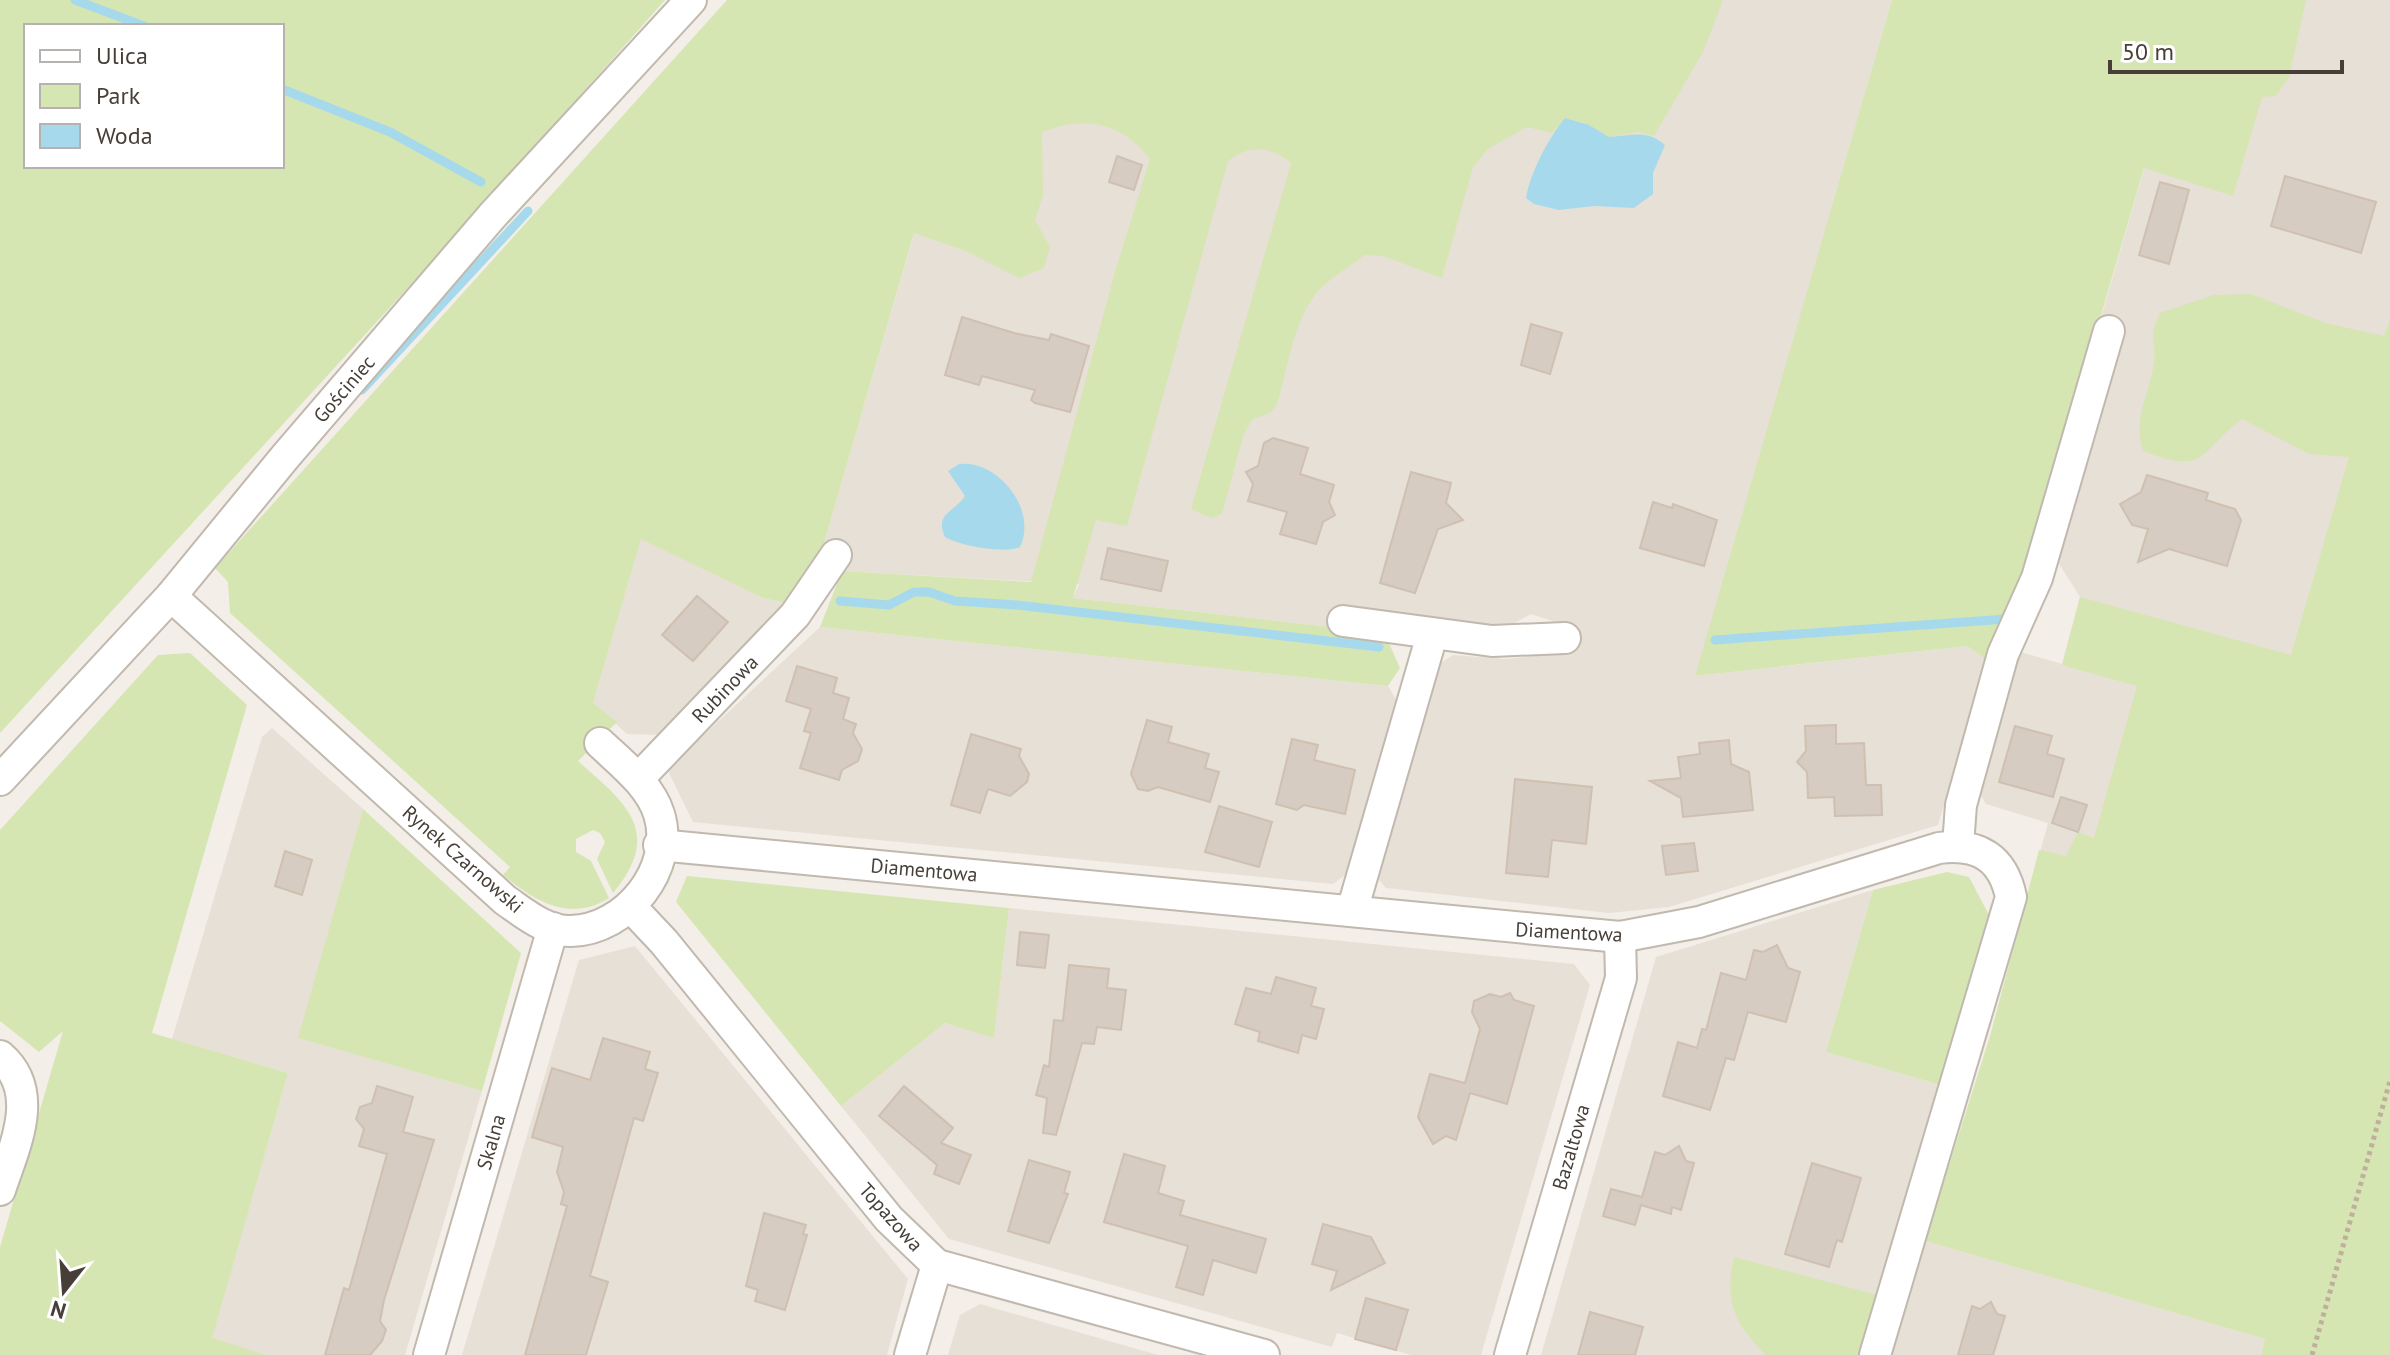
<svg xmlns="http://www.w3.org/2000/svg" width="2390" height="1355" viewBox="0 0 2390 1355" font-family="'PT Sans',sans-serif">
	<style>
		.residential { fill: #e7e0d6 }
		.green { fill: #d5e6b2; fill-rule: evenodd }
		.water { fill: #a7d9ed }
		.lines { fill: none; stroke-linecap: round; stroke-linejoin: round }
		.stream { stroke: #a7d9ed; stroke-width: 9 }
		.building { fill: #d7ccc1; stroke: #cfc0b1; stroke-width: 2 }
		.minor-casing { stroke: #c1b8ae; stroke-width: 34 }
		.path { stroke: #c0af9d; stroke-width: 5; stroke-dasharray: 4 4; stroke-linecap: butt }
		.minor { stroke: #fff; stroke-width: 30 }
		.labels { text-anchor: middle; stroke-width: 8; stroke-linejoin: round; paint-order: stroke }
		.street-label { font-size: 20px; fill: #463e37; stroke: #fff }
	</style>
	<rect width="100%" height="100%" fill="#f3eee8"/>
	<!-- residential -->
	<g class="residential">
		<path d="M 982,0 L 1892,0 L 1696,676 L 1967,646 L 1987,660 L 1938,825 L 1669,907 L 1609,913 L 1386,888 L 1375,875 L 1436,666 L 1453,655 L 1504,659 L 1569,653 L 1562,624 L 1531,614 L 1509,626 L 1347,610 L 1340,628 L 1073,598 L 1079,584 L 842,571 L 822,550 Z"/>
		<path d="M 2193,0 L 2390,0 L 2390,318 L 2292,655 L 1991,1033 L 2048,823 L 1986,804 L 1977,789 L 2017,651 L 2062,664 L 2080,597 L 2053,554 L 2098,328 Z"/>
		<path d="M 641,538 L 763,598 L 785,603 L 662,735 L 627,734 L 593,703 Z"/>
		<path d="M 820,627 L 1388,686 L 1397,701 L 1349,872 L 1333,884 L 693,822 L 667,769 Z"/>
		<path d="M 272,728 L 363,809 L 299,1038 L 482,1091 L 405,1355 L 266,1355 L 211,1339 L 288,1073 L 172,1039 L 262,737 Z"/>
		<path d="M 1873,890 L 1826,1052 L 1944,1086 L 1863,1355 L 1541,1355 L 1656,957 Z"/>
		<path d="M 1009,908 L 1574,964 L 1590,985 L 1481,1355 L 1411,1355 L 1337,1333 L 1332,1347 L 949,1239 L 841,1106 L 945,1023 L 994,1037 Z"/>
		<path d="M 635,946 L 908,1279 L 887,1355 L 462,1355 L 579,960 Z"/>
		<path d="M 1925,1241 L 2265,1339 L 2261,1355 L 1891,1355 Z"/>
		<path d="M 980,1304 L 1158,1355 L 948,1355 L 960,1315 Z"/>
	</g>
	<!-- green -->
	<g class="green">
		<path d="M 0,0 L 665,0 L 459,232 L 0,733 ZM 26,26 L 282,26 L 282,166 L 26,166 Z"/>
		<path d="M 727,0 L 1723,0 L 1703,52 L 1654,136 L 1639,132 L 1609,137 L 1589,125 L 1565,118 L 1552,133 L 1527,127 L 1488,149 L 1473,167 L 1442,278 L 1383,256 L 1364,255 C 1347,270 1324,280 1312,299 C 1292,329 1287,371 1277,405 L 1270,413 L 1253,419 L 1244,433 L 1222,514 L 1211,518 L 1191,509 L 1291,163 C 1271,146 1249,144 1228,161 L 1127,526 L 1096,520 L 1073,598 L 1340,628 L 1388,641 L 1400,668 L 1388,686 L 820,627 L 842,571 L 1031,582 L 1115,272 L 1150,159 C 1122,122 1085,115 1042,132 L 1043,195 L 1035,220 L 1050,247 L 1044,268 L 1019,278 L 966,251 L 914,233 L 822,550 L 785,603 L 763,598 L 641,539 L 593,703 L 617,722 L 578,761 C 624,802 665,831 613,893 L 597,859 L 605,842 L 600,833 L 593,830 L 576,839 L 576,852 L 591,861 L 609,898 C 569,923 535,901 503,875 L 510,867 L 230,613 L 228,582 L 215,568 Z"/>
		<path d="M 1892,0 L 2306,0 L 2289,77 L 2276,96 L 2262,97 L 2233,196 L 2144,168 L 2016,606 L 1987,660 L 1967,646 L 1695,676 Z"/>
		<path d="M 2251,294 L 2325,323 L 2384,336 L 2390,318 L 2390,1355 L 2261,1355 L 2265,1339 L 1925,1241 L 1991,1033 L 2039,850 L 2066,856 L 2078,832 L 2094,838 L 2137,686 L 2062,665 L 2080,597 L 2291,655 L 2349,457 L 2309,454 L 2242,419 C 2198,452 2207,476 2143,451 C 2132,418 2150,394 2154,362 C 2157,338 2147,339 2160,313 L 2214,295 Z"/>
		<path d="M 190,653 L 247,705 L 152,1033 L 288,1073 L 212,1338 L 266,1355 L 0,1355 L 0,1247 L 63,1031 L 39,1052 L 0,1021 L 0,830 L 158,655 Z"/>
		<path d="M 363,809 L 521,953 L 482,1091 L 298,1038 Z"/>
		<path d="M 1947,872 L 1969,877 L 1991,919 L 1944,1086 L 1826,1052 L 1873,890 Z"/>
		<path d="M 687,876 L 1009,908 L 994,1038 L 945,1023 L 841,1106 L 676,902 Z"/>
		<path d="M 1734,1257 L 1881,1296 L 1863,1355 L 1766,1355 C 1734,1323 1724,1302 1734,1257 Z"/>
	</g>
	<!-- water -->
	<g class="water">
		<path d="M 1565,118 L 1589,125 L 1609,137 C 1632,136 1646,129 1665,145 L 1653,173 L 1653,194 L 1634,208 L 1594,206 L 1559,210 L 1534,204 L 1526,198 C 1530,173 1549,137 1565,118 Z"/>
		<path d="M 959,464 C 998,459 1038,510 1020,547 C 1006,554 960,546 945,537 C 934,513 955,512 965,496 L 948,471 Z"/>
	</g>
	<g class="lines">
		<!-- stream -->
		<g class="stream">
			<path d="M 75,0 L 144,26"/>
			<path d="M 282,89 L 390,132 L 481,182"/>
			<path d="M 362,390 L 528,211"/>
			<path d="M 840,601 L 889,605 L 914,592 L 929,592 L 955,601 L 1017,605 L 1379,647"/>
			<path d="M 1715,640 L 2006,619"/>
		</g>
	</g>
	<!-- building -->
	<g class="building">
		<path d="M 1117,156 L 1142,165 L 1134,190 L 1109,182 Z"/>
		<path d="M 2285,176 L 2376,202 L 2361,253 L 2271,226 Z"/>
		<path d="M 2160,182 L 2189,190 L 2169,264 L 2139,255 Z"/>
		<path d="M 962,317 L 1014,333 L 1049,340 L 1051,334 L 1089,346 L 1070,412 L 1035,403 L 1031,400 L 1035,390 L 982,376 L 979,385 L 945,375 Z"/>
		<path d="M 1531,324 L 1562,333 L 1550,374 L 1521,365 Z"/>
		<path d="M 1273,438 L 1308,448 L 1300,474 L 1334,485 L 1329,502 L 1335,515 L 1323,522 L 1316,544 L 1280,534 L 1287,512 L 1248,501 L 1253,484 L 1246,472 L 1258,466 L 1264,443 Z"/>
		<path d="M 1411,472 L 1451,483 L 1446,503 L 1463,520 L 1438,529 L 1415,593 L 1380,583 Z"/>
		<path d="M 2147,475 L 2208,493 L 2206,500 L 2235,509 L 2241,520 L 2227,566 L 2169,549 L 2138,562 L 2148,529 L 2132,525 L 2120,504 L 2141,492 Z"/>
		<path d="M 1653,502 L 1672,508 L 1673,504 L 1717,520 L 1704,566 L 1640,548 Z"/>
		<path d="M 1108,548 L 1168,561 L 1161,591 L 1101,579 Z"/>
		<path d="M 697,596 L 728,622 L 693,661 L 662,635 Z"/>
		<path d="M 797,666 L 837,678 L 833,693 L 849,698 L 843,719 L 856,724 L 853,733 L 862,749 L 858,761 L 842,770 L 839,780 L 800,768 L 811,733 L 804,731 L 811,709 L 786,701 Z"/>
		<path d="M 1147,720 L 1172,727 L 1168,742 L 1209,754 L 1205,768 L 1219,772 L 1210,802 L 1158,787 L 1148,791 L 1138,789 L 1131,774 Z"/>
		<path d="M 1836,725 L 1836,744 L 1864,743 L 1866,785 L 1881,785 L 1882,815 L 1835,816 L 1834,797 L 1808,798 L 1807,772 L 1797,762 L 1806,751 L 1805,726 Z"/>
		<path d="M 2015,726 L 2052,736 L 2047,754 L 2064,759 L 2053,797 L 1999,782 Z"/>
		<path d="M 971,734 L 1021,749 L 1019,756 L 1029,774 L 1027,782 L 1010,796 L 988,789 L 980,813 L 951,805 Z"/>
		<path d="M 1292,739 L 1318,745 L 1314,760 L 1355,770 L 1345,814 L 1304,805 L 1297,810 L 1276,804 Z"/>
		<path d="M 1729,740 L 1731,764 L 1749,772 L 1753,810 L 1683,817 L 1681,798 L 1650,781 L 1681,778 L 1678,757 L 1700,754 L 1699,743 Z"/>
		<path d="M 1515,779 L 1592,787 L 1586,844 L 1552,840 L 1548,877 L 1506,873 Z"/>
		<path d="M 2061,797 L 2087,805 L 2078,832 L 2052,823 Z"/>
		<path d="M 1219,806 L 1272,822 L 1259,867 L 1205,852 Z"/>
		<path d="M 1694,843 L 1698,871 L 1666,875 L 1662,846 Z"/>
		<path d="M 285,851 L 312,860 L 302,895 L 275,886 Z"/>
		<path d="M 1020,932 L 1049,935 L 1045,968 L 1017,965 Z"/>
		<path d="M 1777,945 L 1788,968 L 1800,972 L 1786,1022 L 1748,1012 L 1734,1060 L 1726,1058 L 1710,1110 L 1663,1096 L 1678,1042 L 1697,1048 L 1702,1029 L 1706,1030 L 1721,973 L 1746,980 L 1754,950 L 1763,952 Z"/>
		<path d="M 1069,965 L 1109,969 L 1107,988 L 1126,990 L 1121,1030 L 1097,1027 L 1094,1044 L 1082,1043 L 1056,1135 L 1043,1133 L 1047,1098 L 1036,1095 L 1044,1065 L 1049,1067 L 1054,1020 L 1063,1021 Z"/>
		<path d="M 1276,977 L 1316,988 L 1311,1006 L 1324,1009 L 1316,1039 L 1302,1035 L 1298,1053 L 1258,1041 L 1260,1032 L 1235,1024 L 1246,988 L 1271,994 Z"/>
		<path d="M 1510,993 L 1514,1000 L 1534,1006 L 1507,1104 L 1470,1093 L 1456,1140 L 1446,1136 L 1433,1144 L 1418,1117 L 1430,1074 L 1465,1083 L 1480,1029 L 1472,1012 L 1474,1001 L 1490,994 L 1501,997 Z"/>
		<path d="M 603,1038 L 650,1052 L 645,1069 L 658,1073 L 643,1121 L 634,1118 L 590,1276 L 608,1282 L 586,1355 L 525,1355 L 567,1206 L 561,1204 L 564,1192 L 557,1172 L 563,1147 L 532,1137 L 552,1068 L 590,1080 Z"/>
		<path d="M 377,1086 L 413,1097 L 403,1132 L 434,1140 L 384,1300 L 380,1321 L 386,1330 L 382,1341 L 370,1355 L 325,1355 L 344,1288 L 349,1290 L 387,1154 L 359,1146 L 364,1129 L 356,1119 L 360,1107 L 372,1103 Z"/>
		<path d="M 904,1086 L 953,1128 L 941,1143 L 971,1155 L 959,1184 L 934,1174 L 937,1165 L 879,1116 Z"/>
		<path d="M 1679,1146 L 1686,1161 L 1694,1163 L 1681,1210 L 1672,1207 L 1671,1214 L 1641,1205 L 1635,1225 L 1603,1216 L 1611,1189 L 1642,1197 L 1655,1152 L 1665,1155 Z"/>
		<path d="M 1124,1154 L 1165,1166 L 1158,1193 L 1184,1201 L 1180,1215 L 1266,1239 L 1256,1273 L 1213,1260 L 1203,1295 L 1176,1287 L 1188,1246 L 1104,1222 Z"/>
		<path d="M 1029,1160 L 1070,1172 L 1064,1193 L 1068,1194 L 1049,1243 L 1008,1231 Z"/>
		<path d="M 1812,1163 L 1861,1178 L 1842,1242 L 1837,1240 L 1829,1267 L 1785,1254 Z"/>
		<path d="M 764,1213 L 806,1225 L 803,1234 L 807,1235 L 785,1310 L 755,1301 L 758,1290 L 746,1286 Z"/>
		<path d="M 1323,1224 L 1371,1237 L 1385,1263 L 1331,1290 L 1337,1271 L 1312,1264 Z"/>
		<path d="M 1366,1298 L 1408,1310 L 1396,1350 L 1355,1339 Z"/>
		<path d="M 1991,1302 L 1997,1314 L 2005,1316 L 1993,1355 L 1958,1355 L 1972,1306 L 1980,1309 Z"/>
		<path d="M 1590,1312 L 1643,1327 L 1635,1355 L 1578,1355 Z"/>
	</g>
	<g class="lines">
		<defs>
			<g id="minor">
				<path d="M 171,596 L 505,900 C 524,913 546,932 571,931 C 626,930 676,868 659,814 C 650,785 621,763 600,743"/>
				<path d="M 1343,621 L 1492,641 L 1565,638"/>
				<path d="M 638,779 L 795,615 L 836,555"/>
				<path d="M 0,780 L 171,596 L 285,457 L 492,216 L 691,0"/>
				<path d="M 659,845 L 1620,937 L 1699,922 L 1939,848 C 1979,843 2003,858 2011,897 L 1875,1355"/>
				<path d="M 1958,845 L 1961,805 L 2003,654 L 2037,578 L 2109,331"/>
				<path d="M 631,907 L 664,942 L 889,1219 L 937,1265 L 1264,1355"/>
				<path d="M 1352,911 L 1432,635"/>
				<path d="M 0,1056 C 42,1092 14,1147 0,1190"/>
				<path d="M 429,1355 L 553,928"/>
				<path d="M 910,1355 L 937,1265"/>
				<path d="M 1510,1355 L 1621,978 L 1620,937"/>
			</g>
		</defs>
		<!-- minor casing -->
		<use href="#minor" class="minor-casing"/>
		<!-- path -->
		<path class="path" d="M 2312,1355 L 2390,1081"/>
		<!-- minor -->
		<use href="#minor" class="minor"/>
	</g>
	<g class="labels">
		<!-- street labels -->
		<g class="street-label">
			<text transform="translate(344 389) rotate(-49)" y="7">Gościniec</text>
			<text transform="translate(725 689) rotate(-46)" y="7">Rubinowa</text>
			<text transform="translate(463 859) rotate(41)" y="7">Rynek Czarnowski</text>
			<text transform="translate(924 870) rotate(5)" y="7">Diamentowa</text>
			<text transform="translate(1569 932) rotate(3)" y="7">Diamentowa</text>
			<text transform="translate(491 1142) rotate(-74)" y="7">Skalna</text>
			<text transform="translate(1571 1147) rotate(-74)" y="7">Bazaltowa</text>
			<text transform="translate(891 1217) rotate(48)" y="7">Topazowa</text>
		</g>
	</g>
	<!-- legend -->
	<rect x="24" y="24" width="260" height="144" fill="#ffffff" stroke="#b5b2af" stroke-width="2"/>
	<rect x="40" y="50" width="40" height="12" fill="#ffffff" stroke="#b5b2af" stroke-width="2"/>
	<text x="96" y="64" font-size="24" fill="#463e37">Ulica</text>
	<rect x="40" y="84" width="40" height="24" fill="#d5e6b2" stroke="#b5b2af" stroke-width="2"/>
	<text x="96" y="104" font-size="24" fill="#463e37">Park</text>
	<rect x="40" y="124" width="40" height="24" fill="#a7d9ed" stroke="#b5b2af" stroke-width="2"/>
	<text x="96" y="144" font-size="24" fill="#463e37">Woda</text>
	<!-- north arrow -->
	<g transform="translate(64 1291) rotate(197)" stroke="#ffffff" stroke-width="6" paint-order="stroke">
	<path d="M0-6L14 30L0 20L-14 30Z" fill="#463e37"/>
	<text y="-12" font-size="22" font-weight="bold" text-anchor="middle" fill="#463e37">N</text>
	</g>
	<!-- scale -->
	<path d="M2110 60v12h232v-12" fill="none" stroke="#463e37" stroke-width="4"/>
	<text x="2122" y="60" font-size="24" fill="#463e37" stroke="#ffffff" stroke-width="6" paint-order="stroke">50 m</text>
</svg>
